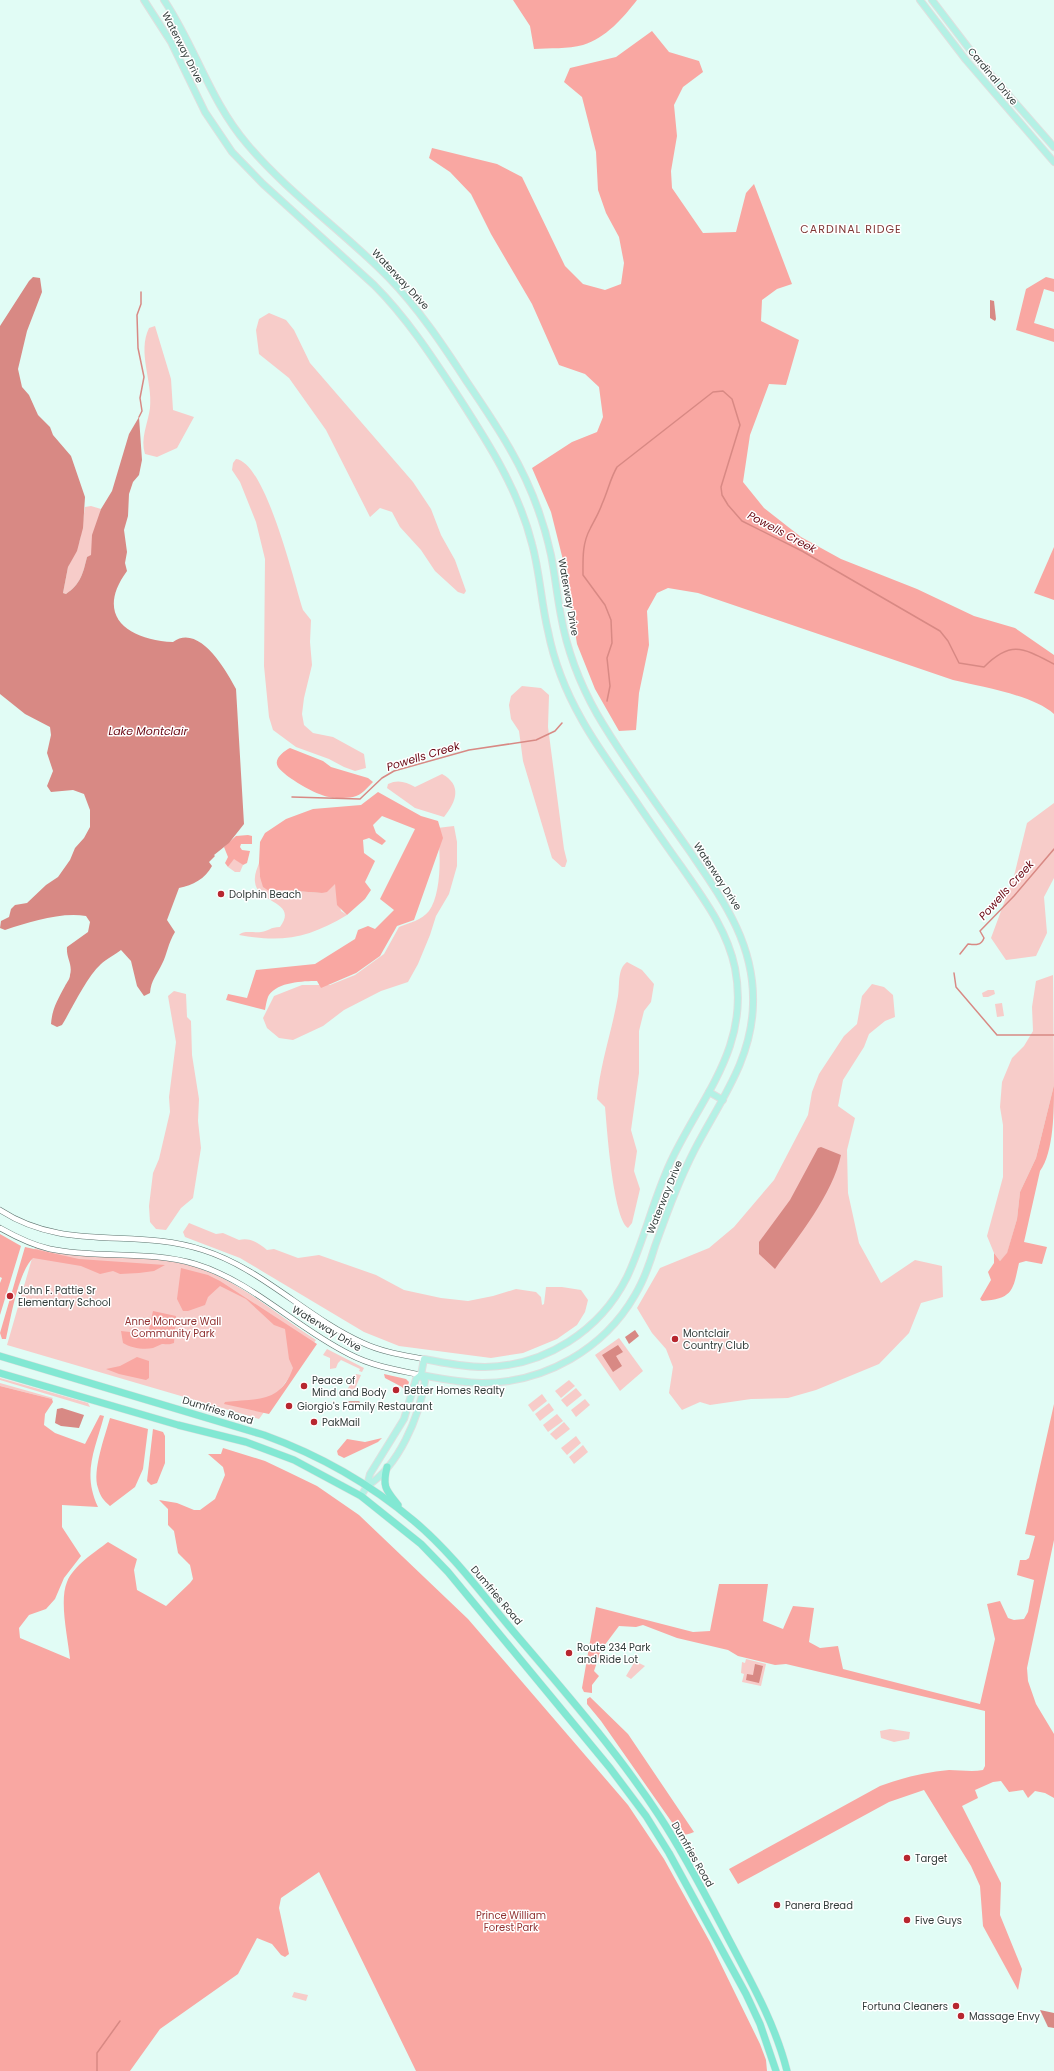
<svg xmlns="http://www.w3.org/2000/svg" width="1054" height="2071" viewBox="0 0 1054 2071" font-family="Poppins,sans-serif">
	<style>
		.green { fill: #f7ccc9 }
		.forest { fill: #f9a7a2 }
		.water { fill: #d88984 }
		.lines { fill: none; stroke-linecap: round; stroke-linejoin: round }
		.stream { stroke: #d88984; stroke-width: 1.5 }
		.minor-casing { stroke: #5c736e; stroke-width: 6 }
		.major-casing { stroke: #dee0df; stroke-width: 8 }
		.highway-casing { stroke: #dee0df; stroke-width: 8 }
		.minor { stroke: #fff; stroke-width: 5 }
		.major { stroke: #b4f1e5; stroke-width: 6 }
		.highway { stroke: #82e8d3; stroke-width: 7 }
		.poi-dot { fill: #b7262f; stroke: #fff; stroke-width: 1.5 }
		.labels { text-anchor: middle; stroke-width: 3; stroke-linejoin: round; paint-order: stroke }
		.street-label { font-size: 10px; fill: #323c3a; stroke: #fff }
		.poi-label { font-size: 10px; fill: #323c3a; stroke: #fff; text-anchor: start }
		.park-label { font-size: 10px; fill: #913333; stroke: #fff }
		.neighbourhood-label { font-size: 11px; letter-spacing: 1px; fill: #7f3735; stroke: #fff }
		.water-label { font-size: 11px; font-style: italic; fill: #6a0813; stroke: #fff }
	</style>
	<rect width="100%" height="100%" fill="#e1fcf5"/>
	<!-- green -->
	<g class="green">
		<path d="M 269,313 L 286,320 L 294,330 L 310,363 L 413,482 L 431,509 L 441,535 L 455,560 L 466,591 L 464,594 L 458,592 L 435,571 L 421,550 L 400,527 L 392,512 L 380,508 L 370,517 L 326,430 L 289,378 L 259,354 L 256,330 L 259,319 Z"/>
		<path d="M 155,326 L 171,379 L 173,410 L 194,417 L 177,448 L 157,457 L 145,454 C 140,439 148,423 150,408 C 153,381 137,353 149,328 Z"/>
		<path d="M 236,459 C 266,463 294,582 303,610 L 311,620 L 310,642 L 312,665 L 304,698 L 302,714 L 304,725 L 313,733 L 333,737 L 364,754 L 366,768 L 355,771 L 344,767 L 329,759 L 296,747 L 273,730 L 269,717 L 264,666 L 265,559 L 256,522 L 240,482 L 232,470 L 233,463 Z"/>
		<path d="M 91,506 L 101,509 L 91,556 L 87,557 C 83,573 81,584 66,594 L 63,593 L 68,567 L 80,540 L 85,507 Z"/>
		<path d="M 522,686 L 541,688 L 549,695 L 548,727 L 564,849 L 567,861 L 565,867 L 562,867 L 552,858 L 523,761 L 519,731 L 511,719 L 509,705 L 511,696 Z"/>
		<path d="M 442,774 C 462,785 457,801 444,817 L 415,808 L 387,788 L 388,784 C 398,779 406,782 415,787 Z"/>
		<path d="M 1054,803 L 1054,878 L 1044,897 L 1047,933 L 1036,956 L 1006,960 L 991,938 L 1014,876 L 1027,823 Z"/>
		<path d="M 454,826 L 457,842 L 457,866 L 449,894 L 436,916 L 430,935 L 418,964 L 408,982 L 381,991 L 344,1010 L 323,1026 L 293,1040 L 279,1038 L 267,1028 L 263,1018 L 274,996 L 302,985 L 330,985 L 355,975 L 384,954 L 399,927 C 409,923 422,920 429,911 C 442,893 441,850 437,828 Z"/>
		<path d="M 234,858 L 243,865 L 240,872 L 235,872 L 228,867 Z"/>
		<path d="M 259,863 L 260,877 L 275,891 L 281,890 L 322,893 L 335,883 L 341,911 L 347,915 C 309,938 282,943 239,935 C 243,930 254,933 261,932 C 269,931 270,927 280,927 C 299,901 257,904 255,882 C 254,875 257,869 259,863 Z"/>
		<path d="M 627,962 L 642,970 L 654,984 L 651,1002 L 644,1011 L 639,1031 L 639,1073 L 631,1130 L 637,1151 L 634,1171 L 640,1189 L 632,1223 L 628,1228 C 613,1218 607,1128 605,1107 L 597,1099 C 600,1064 612,1031 618,996 C 620,985 617,969 627,962 Z"/>
		<path d="M 1053,975 L 1054,1085 L 1036,1158 L 1020,1192 L 1017,1219 L 1007,1254 L 1000,1261 L 994,1253 L 987,1236 L 1003,1177 L 1003,1125 L 1000,1107 L 1002,1082 L 1012,1058 L 1024,1046 L 1033,1031 L 1032,1007 L 1036,981 Z"/>
		<path d="M 872,984 L 884,987 L 893,995 L 895,1017 L 885,1021 L 869,1034 L 864,1047 L 843,1080 L 838,1106 L 855,1118 L 847,1150 L 848,1193 L 859,1243 L 881,1283 L 915,1260 L 942,1266 L 943,1297 L 921,1303 L 909,1333 L 879,1364 L 816,1390 L 788,1398 L 751,1399 L 710,1405 L 700,1402 L 682,1410 L 669,1393 L 673,1367 L 666,1349 L 652,1333 L 637,1308 L 660,1268 L 709,1248 L 734,1227 L 774,1180 L 808,1115 L 812,1092 L 819,1074 L 844,1036 L 857,1024 L 862,996 Z"/>
		<path d="M 988,990 L 994,990 L 995,994 L 988,997 L 983,997 L 982,993 Z"/>
		<path d="M 174,991 L 186,994 L 187,1017 L 191,1021 L 192,1055 L 199,1099 L 198,1121 L 201,1148 L 193,1198 L 181,1208 L 166,1230 L 156,1229 L 150,1222 L 149,1206 L 153,1173 L 159,1159 L 170,1112 L 169,1097 L 176,1042 L 168,996 Z"/>
		<path d="M 1002,1003 L 1004,1016 L 997,1017 L 995,1004 Z"/>
		<path d="M 189,1223 L 216,1234 L 223,1233 L 239,1240 C 250,1237 258,1243 267,1250 L 274,1249 L 298,1258 L 319,1255 L 376,1275 L 404,1290 L 441,1298 L 468,1301 L 493,1296 L 516,1289 L 536,1292 L 541,1297 L 542,1305 L 544,1304 L 546,1287 L 562,1287 L 581,1290 L 588,1300 L 585,1312 L 577,1325 L 557,1339 L 523,1353 L 491,1358 L 399,1346 L 364,1332 L 240,1258 L 185,1237 L 183,1232 Z"/>
		<path d="M 35,1248 C 82,1261 132,1253 180,1263 C 233,1274 272,1312 316,1340 L 259,1419 L 7,1345 Z"/>
		<path d="M 619,1338 L 643,1371 L 620,1391 L 595,1355 Z"/>
		<path d="M 327,1349 L 364,1368 L 362,1372 L 359,1371 L 360,1369 L 341,1360 L 338,1363 L 336,1368 L 330,1369 L 330,1358 L 323,1355 Z"/>
		<path d="M 356,1374 L 361,1375 L 353,1393 L 347,1390 Z"/>
		<path d="M 0,1378 L 88,1403 L 90,1407 L 0,1380 Z"/>
		<path d="M 569,1380 L 575,1386 L 561,1398 L 555,1391 Z"/>
		<path d="M 0,1383 L 53,1398 L 52,1399 L 0,1386 Z"/>
		<path d="M 576,1388 L 582,1395 L 567,1407 L 561,1400 Z"/>
		<path d="M 542,1394 L 547,1401 L 533,1412 L 528,1405 Z"/>
		<path d="M 585,1399 L 590,1405 L 576,1417 L 571,1410 Z"/>
		<path d="M 549,1403 L 554,1410 L 540,1421 L 535,1414 Z"/>
		<path d="M 557,1414 L 563,1421 L 548,1432 L 543,1425 Z"/>
		<path d="M 564,1422 L 570,1429 L 556,1440 L 550,1434 Z"/>
		<path d="M 576,1436 L 581,1443 L 567,1455 L 561,1448 Z"/>
		<path d="M 583,1445 L 588,1452 L 574,1464 L 569,1457 Z"/>
		<path d="M 746,1659 L 766,1664 L 761,1686 L 742,1682 L 744,1674 L 741,1673 L 742,1662 L 745,1663 Z"/>
		<path d="M 635,1661 L 645,1666 L 631,1679 L 626,1676 Z"/>
		<path d="M 890,1729 L 910,1732 L 909,1739 L 894,1742 L 881,1738 L 880,1731 Z"/>
		<path d="M 294,1992 L 308,1995 L 306,2001 L 292,1997 Z"/>
	</g>
	<!-- forest -->
	<g class="forest">
		<path d="M 513,0 L 637,0 C 623,18 606,38 583,45 C 568,49 549,48 534,49 L 530,26 Z"/>
		<path d="M 652,31 L 669,52 L 699,61 L 703,72 L 683,87 L 674,105 L 677,136 L 671,171 L 672,188 L 703,233 L 736,232 L 746,193 L 754,184 L 792,284 L 777,289 L 762,300 L 761,321 L 799,340 L 786,385 L 769,384 L 750,435 L 743,482 L 764,508 L 801,537 L 841,559 L 917,589 L 974,616 L 1015,628 L 1054,655 L 1054,714 C 1033,695 982,687 953,680 L 698,593 L 668,588 L 657,593 L 647,611 L 649,645 L 639,693 L 636,730 L 619,731 L 595,689 L 577,644 L 564,564 L 551,512 L 532,468 L 572,442 L 597,432 L 603,417 L 599,387 L 585,374 L 559,365 L 532,304 L 491,234 L 471,194 L 450,172 L 429,158 L 432,148 L 497,164 L 522,177 L 565,266 L 583,284 L 605,290 L 621,284 L 624,263 L 619,237 L 606,213 L 598,190 L 596,152 L 582,97 L 564,82 L 570,68 L 616,57 Z"/>
		<path d="M 1046,277 L 1054,279 L 1054,292 L 1044,289 L 1034,323 L 1054,329 L 1054,342 L 1016,330 L 1026,289 Z"/>
		<path d="M 1054,547 L 1054,600 L 1034,593 Z"/>
		<path d="M 290,748 L 323,761 L 331,767 L 368,778 L 373,782 C 367,788 362,795 353,797 C 347,798 335,799 329,797 C 316,795 285,777 278,767 C 273,759 284,751 290,748 Z"/>
		<path d="M 378,792 L 421,816 L 438,821 L 443,838 L 414,920 L 397,926 L 380,956 L 356,973 L 321,988 L 317,981 C 303,981 278,982 269,995 C 267,998 266,1005 265,1010 L 226,1000 L 228,994 L 247,998 L 256,970 L 315,964 L 355,939 L 358,930 L 368,926 L 375,929 L 394,910 L 380,899 L 415,829 L 382,816 L 373,825 L 376,833 L 386,841 L 382,845 L 369,838 L 363,840 L 364,853 L 375,861 L 365,882 L 371,890 L 365,899 L 347,915 L 337,905 L 335,884 L 327,892 L 322,893 L 281,890 L 269,891 L 263,887 L 260,877 L 259,863 L 260,842 L 265,833 L 286,819 L 313,809 L 361,805 Z"/>
		<path d="M 248,835 L 252,836 L 252,844 L 241,844 L 240,847 L 242,850 L 250,851 L 247,863 L 243,865 L 234,859 L 228,867 L 225,863 L 228,857 L 224,847 L 236,836 Z"/>
		<path d="M 1054,1085 C 1054,1110 1054,1152 1040,1171 L 1024,1242 L 1047,1247 L 1042,1264 L 1026,1261 L 1019,1263 C 1013,1289 1014,1299 982,1301 L 980,1299 L 991,1280 L 988,1272 L 994,1263 L 994,1253 L 1000,1261 L 1007,1253 L 1017,1219 L 1020,1192 L 1036,1158 Z"/>
		<path d="M 0,1234 L 21,1246 L 0,1315 L 0,1283 L 2,1278 L 0,1277 Z"/>
		<path d="M 25,1247 L 79,1259 L 165,1265 L 154,1271 L 139,1273 L 120,1274 L 113,1271 L 100,1274 L 81,1266 L 33,1258 C 18,1273 11,1317 6,1339 L 2,1339 L 0,1333 Z"/>
		<path d="M 181,1268 L 208,1275 L 220,1281 L 317,1344 L 269,1414 L 224,1404 L 225,1402 C 257,1398 280,1404 293,1368 L 289,1359 L 285,1329 L 274,1325 L 246,1299 L 220,1286 L 208,1297 L 205,1305 L 188,1311 L 183,1311 L 177,1299 Z"/>
		<path d="M 153,1311 L 176,1316 L 174,1343 C 169,1345 167,1344 162,1344 C 159,1345 156,1347 153,1348 C 144,1350 131,1348 123,1343 L 121,1331 L 148,1334 Z"/>
		<path d="M 137,1357 L 149,1361 L 149,1378 L 146,1380 L 119,1374 L 106,1369 L 120,1366 Z"/>
		<path d="M 384,1374 L 406,1379 L 409,1382 L 406,1392 L 402,1387 L 385,1378 Z"/>
		<path d="M 0,1386 L 52,1399 L 53,1402 L 45,1414 L 44,1425 L 55,1433 L 85,1444 L 100,1415 L 104,1416 C 95,1450 82,1473 98,1507 L 62,1505 L 62,1527 L 81,1556 L 64,1578 L 55,1599 L 46,1609 L 29,1615 L 19,1628 L 20,1638 L 70,1659 C 68,1638 59,1601 67,1582 C 74,1565 94,1553 108,1542 L 137,1559 L 134,1570 L 137,1590 L 166,1606 L 190,1583 L 193,1579 L 190,1565 L 178,1553 L 174,1531 L 168,1525 L 168,1509 L 159,1500 L 177,1503 L 194,1510 L 200,1510 L 215,1499 L 225,1475 L 223,1467 L 208,1454 L 221,1454 L 223,1448 L 265,1461 L 286,1471 L 317,1486 L 359,1515 L 468,1619 L 628,1805 L 664,1859 L 710,1942 L 760,2044 L 766,2060 L 767,2071 L 416,2071 L 319,1872 L 281,1898 L 279,1908 L 289,1954 L 285,1957 L 281,1955 L 272,1944 L 257,1938 L 238,1974 L 160,2029 L 130,2071 L 0,2071 Z"/>
		<path d="M 1054,1404 L 1054,1540 L 1027,1668 L 1028,1681 L 1036,1704 L 1054,1734 L 1054,1798 L 1045,1793 L 1035,1791 L 1028,1798 L 1023,1790 L 1009,1792 L 1001,1781 L 993,1782 L 975,1790 L 978,1798 L 962,1806 L 1001,1883 L 1000,1915 L 1022,1969 L 1018,1990 L 983,1926 L 980,1886 L 971,1866 L 924,1790 L 889,1802 L 738,1884 L 729,1869 L 880,1786 C 902,1778 925,1772 949,1770 C 960,1770 972,1772 983,1770 L 985,1766 L 985,1711 L 786,1664 L 775,1665 L 738,1656 L 728,1650 L 677,1638 L 643,1625 L 636,1627 L 619,1626 L 601,1650 L 594,1671 L 599,1676 L 592,1685 L 592,1693 L 584,1692 L 582,1688 L 596,1607 L 693,1632 L 710,1631 L 719,1584 L 768,1584 L 763,1621 L 783,1629 L 793,1606 L 814,1608 L 809,1642 L 820,1648 L 838,1646 L 843,1669 L 980,1704 L 995,1639 L 987,1604 L 1000,1601 L 1008,1618 L 1014,1620 L 1024,1619 L 1028,1612 L 1034,1580 L 1017,1575 L 1020,1560 L 1026,1560 L 1029,1558 L 1035,1536 L 1025,1534 Z"/>
		<path d="M 110,1418 L 148,1429 L 143,1469 L 135,1487 L 110,1506 C 104,1501 100,1496 98,1488 C 92,1471 105,1436 110,1418 Z"/>
		<path d="M 153,1429 L 163,1432 L 165,1436 L 165,1463 L 157,1483 L 151,1485 L 147,1481 Z"/>
		<path d="M 382,1438 L 378,1442 L 344,1458 L 338,1455 L 337,1451 L 347,1439 L 365,1442 Z"/>
		<path d="M 590,1697 L 628,1734 L 694,1832 C 687,1835 684,1836 678,1831 L 601,1721 L 587,1704 L 587,1699 Z"/>
	</g>
	<!-- water -->
	<g class="water">
		<path d="M 33,277 L 40,278 L 42,292 L 27,331 L 18,369 L 22,387 L 29,395 L 38,415 L 50,427 L 53,435 L 71,456 L 85,497 L 83,528 L 77,551 L 68,567 L 63,593 L 66,594 C 81,584 83,573 87,557 L 91,555 L 92,535 L 101,509 L 112,491 L 129,434 L 139,417 L 142,460 L 139,475 L 133,482 L 129,494 L 128,516 L 124,530 L 127,552 L 125,563 L 127,571 C 94,616 128,640 173,642 C 199,623 226,670 236,689 L 244,824 L 229,843 L 214,855 L 215,856 L 209,862 L 212,866 C 205,879 193,885 179,888 L 167,920 L 175,932 C 168,943 167,955 162,964 C 157,975 151,980 150,993 L 144,996 L 137,986 L 131,961 L 121,950 C 115,955 106,959 101,964 C 86,978 73,1007 62,1025 L 57,1027 L 51,1024 C 52,1009 58,999 65,986 C 67,982 70,979 70,975 C 73,964 66,958 67,947 L 88,932 L 90,922 L 86,916 C 60,912 30,922 5,930 L 0,928 L 1,921 L 9,917 L 11,909 L 15,905 L 27,903 L 46,885 L 58,877 L 70,860 L 75,848 L 84,838 L 90,827 L 90,810 L 84,794 L 73,790 L 51,792 L 47,786 L 53,771 L 47,753 L 51,735 L 50,727 L 25,714 L 0,694 L 0,326 L 29,281 Z"/>
		<path d="M 990,300 L 994,301 L 996,319 L 995,321 L 990,318 Z"/>
		<path d="M 821,1147 L 841,1155 C 833,1194 798,1237 775,1269 L 759,1254 L 759,1242 L 790,1200 L 818,1148 Z"/>
		<path d="M 635,1330 L 639,1336 L 629,1344 L 625,1337 Z"/>
		<path d="M 618,1345 L 623,1352 L 616,1356 L 622,1366 L 613,1372 L 602,1355 Z"/>
		<path d="M 62,1408 L 84,1415 L 79,1428 L 61,1426 L 55,1423 L 57,1409 Z"/>
		<path d="M 755,1664 L 763,1666 L 759,1683 L 746,1680 L 747,1674 L 753,1675 Z"/>
		<path d="M 1040,2010 L 1054,2013 L 1054,2028 L 1048,2027 Z"/>
	</g>
	<g class="lines">
		<!-- stream -->
		<g class="stream">
			<path d="M 139,417 L 142,411 L 140,398 L 144,377 L 138,348 L 137,315 L 141,304 L 141,292"/>
			<path d="M 607,701 L 610,686 L 607,658 L 612,643 L 611,620 L 605,605 L 583,575 C 583,559 582,544 590,529 C 594,521 599,513 602,504 C 608,491 610,479 617,467 L 713,392 L 723,391 L 732,399 L 740,425 L 721,487 L 722,495 L 728,505 L 742,521 L 802,551 L 940,631 L 948,641 L 959,663 L 984,667 C 1011,640 1023,648 1054,664"/>
			<path d="M 292,797 L 360,799 L 382,778 L 394,771 L 469,750 L 536,740 L 555,731 L 562,723"/>
			<path d="M 960,954 L 968,944 C 975,945 981,946 984,938 L 980,931 L 1014,896 L 1054,849"/>
			<path d="M 954,973 L 956,987 L 997,1035 L 1054,1035"/>
			<path d="M 347,1402 L 359,1402"/>
			<path d="M 97,2071 L 97,2053 L 120,2021"/>
		</g>
		<defs>
			<g id="minor">
				<path d="M 0,1210 C 66,1253 134,1227 203,1250 C 263,1269 307,1318 363,1343 C 382,1352 403,1355 424,1359"/>
				<path d="M 0,1228 C 16,1237 32,1245 50,1249 C 98,1259 148,1250 195,1264 C 252,1281 296,1328 349,1354 C 372,1366 396,1370 421,1375"/>
			</g>
			<g id="major">
				<path d="M 144,0 L 171,42 L 205,112 L 232,152 L 263,184 L 374,285 C 406,317 431,355 456,393 C 487,441 518,488 532,544 C 540,573 541,602 548,631 C 554,662 566,692 582,720 C 593,740 606,758 619,777 C 640,807 660,837 681,866 C 703,898 727,929 735,968 C 750,1045 705,1092 673,1157 C 654,1195 645,1239 627,1277 C 600,1331 545,1366 485,1367 C 464,1367 444,1363 424,1359 L 421,1375 L 416,1379 L 404,1419 L 370,1474 L 367,1486 L 361,1496"/>
				<path d="M 164,0 C 195,46 210,101 247,144 C 287,192 344,232 388,277 C 419,309 443,345 467,382 C 482,404 497,426 510,449 C 529,482 543,517 551,555 C 555,575 557,595 561,616 C 567,650 580,684 597,714 C 625,762 659,807 691,853 C 723,900 755,944 753,1004 C 752,1060 720,1101 695,1149 C 679,1180 667,1213 655,1246 C 650,1263 644,1280 635,1295 C 604,1349 545,1383 482,1383 C 462,1383 442,1379 421,1375"/>
				<path d="M 920,0 L 966,60 L 1054,162"/>
				<path d="M 932,0 L 977,59 L 1054,147"/>
				<path d="M 709,1092 L 723,1100"/>
				<path d="M 367,1486 C 399,1466 419,1417 425,1381 L 421,1375"/>
			</g>
			<g id="highway">
				<path d="M 0,1356 L 264,1435 C 319,1455 369,1483 414,1521 C 452,1553 481,1593 513,1631 C 564,1691 617,1751 660,1817 C 685,1855 706,1896 727,1936 C 750,1980 775,2023 787,2071"/>
				<path d="M 0,1373 L 178,1425 L 246,1442 L 294,1460 L 361,1496 L 421,1544 L 448,1572 L 534,1676 L 610,1768 L 646,1816 L 669,1853 L 746,1994 L 760,2024 L 776,2071"/>
				<path d="M 387,1467 C 382,1487 386,1490 398,1505"/>
			</g>
		</defs>
		<!-- minor casing -->
		<use href="#minor" class="minor-casing"/>
		<!-- major casing -->
		<use href="#major" class="major-casing"/>
		<!-- highway casing -->
		<use href="#highway" class="highway-casing"/>
		<!-- minor -->
		<use href="#minor" class="minor"/>
		<!-- major -->
		<use href="#major" class="major"/>
		<!-- highway -->
		<use href="#highway" class="highway"/>
	</g>
	<!-- markers -->
	<g class="poi-dot">
		<circle cx="221" cy="894" r="4"/>
		<circle cx="10" cy="1296" r="4"/>
		<circle cx="675" cy="1339" r="4"/>
		<circle cx="304" cy="1386" r="4"/>
		<circle cx="396" cy="1390" r="4"/>
		<circle cx="289" cy="1406" r="4"/>
		<circle cx="314" cy="1422" r="4"/>
		<circle cx="569" cy="1653" r="4"/>
		<circle cx="907" cy="1858" r="4"/>
		<circle cx="777" cy="1905" r="4"/>
		<circle cx="907" cy="1920" r="4"/>
		<circle cx="956" cy="2006" r="4"/>
		<circle cx="961" cy="2016" r="4"/>
	</g>
	<g class="labels">
		<!-- street labels -->
		<g class="street-label">
			<text transform="translate(183 47) rotate(63)" y="4">Waterway Drive</text>
			<text transform="translate(993 76) rotate(50)" y="4">Cardinal Drive</text>
			<text transform="translate(401 279) rotate(47)" y="4">Waterway Drive</text>
			<text transform="translate(569 597) rotate(80)" y="4">Waterway Drive</text>
			<text transform="translate(718 876) rotate(57)" y="4">Waterway Drive</text>
			<text transform="translate(664 1197) rotate(-68)" y="4">Waterway Drive</text>
			<text transform="translate(327 1328) rotate(31)" y="4">Waterway Drive</text>
			<text transform="translate(218 1410) rotate(17)" y="4">Dumfries Road</text>
			<text transform="translate(497 1595) rotate(50)" y="4">Dumfries Road</text>
			<text transform="translate(693 1854) rotate(60)" y="4">Dumfries Road</text>
		</g>
		<!-- poi labels -->
		<g class="poi-label">
			<text x="229" y="898">Dolphin Beach</text>
			<text x="18" y="1294">John F. Pattie Sr<tspan x="18" dy="12">Elementary School</tspan></text>
			<text x="683" y="1337">Montclair<tspan x="683" dy="12">Country Club</tspan></text>
			<text x="312" y="1384">Peace of<tspan x="312" dy="12">Mind and Body</tspan></text>
			<text x="404" y="1394">Better Homes Realty</text>
			<text x="297" y="1410">Giorgio's Family Restaurant</text>
			<text x="322" y="1426">PakMail</text>
			<text x="577" y="1651">Route 234 Park<tspan x="577" dy="12">and Ride Lot</tspan></text>
			<text x="915" y="1862">Target</text>
			<text x="785" y="1909">Panera Bread</text>
			<text x="915" y="1924">Five Guys</text>
			<text x="948" y="2010" text-anchor="end">Fortuna Cleaners</text>
			<text x="969" y="2020">Massage Envy</text>
		</g>
		<!-- park labels -->
		<g class="park-label">
			<text x="173" y="1325">Anne Moncure Wall<tspan x="173" dy="12">Community Park</tspan></text>
			<text x="511" y="1919">Prince William<tspan x="511" dy="12">Forest Park</tspan></text>
		</g>
		<!-- neighbourhood labels -->
		<g class="neighbourhood-label">
			<text x="851" y="233">CARDINAL RIDGE</text>
		</g>
		<!-- water labels -->
		<g class="water-label">
			<text transform="translate(782 532) rotate(28)" y="4">Powells Creek</text>
			<text x="148" y="735">Lake Montclair</text>
			<text transform="translate(423 756) rotate(-17)" y="4">Powells Creek</text>
			<text transform="translate(1006 890) rotate(-48)" y="4">Powells Creek</text>
		</g>
	</g>
</svg>
